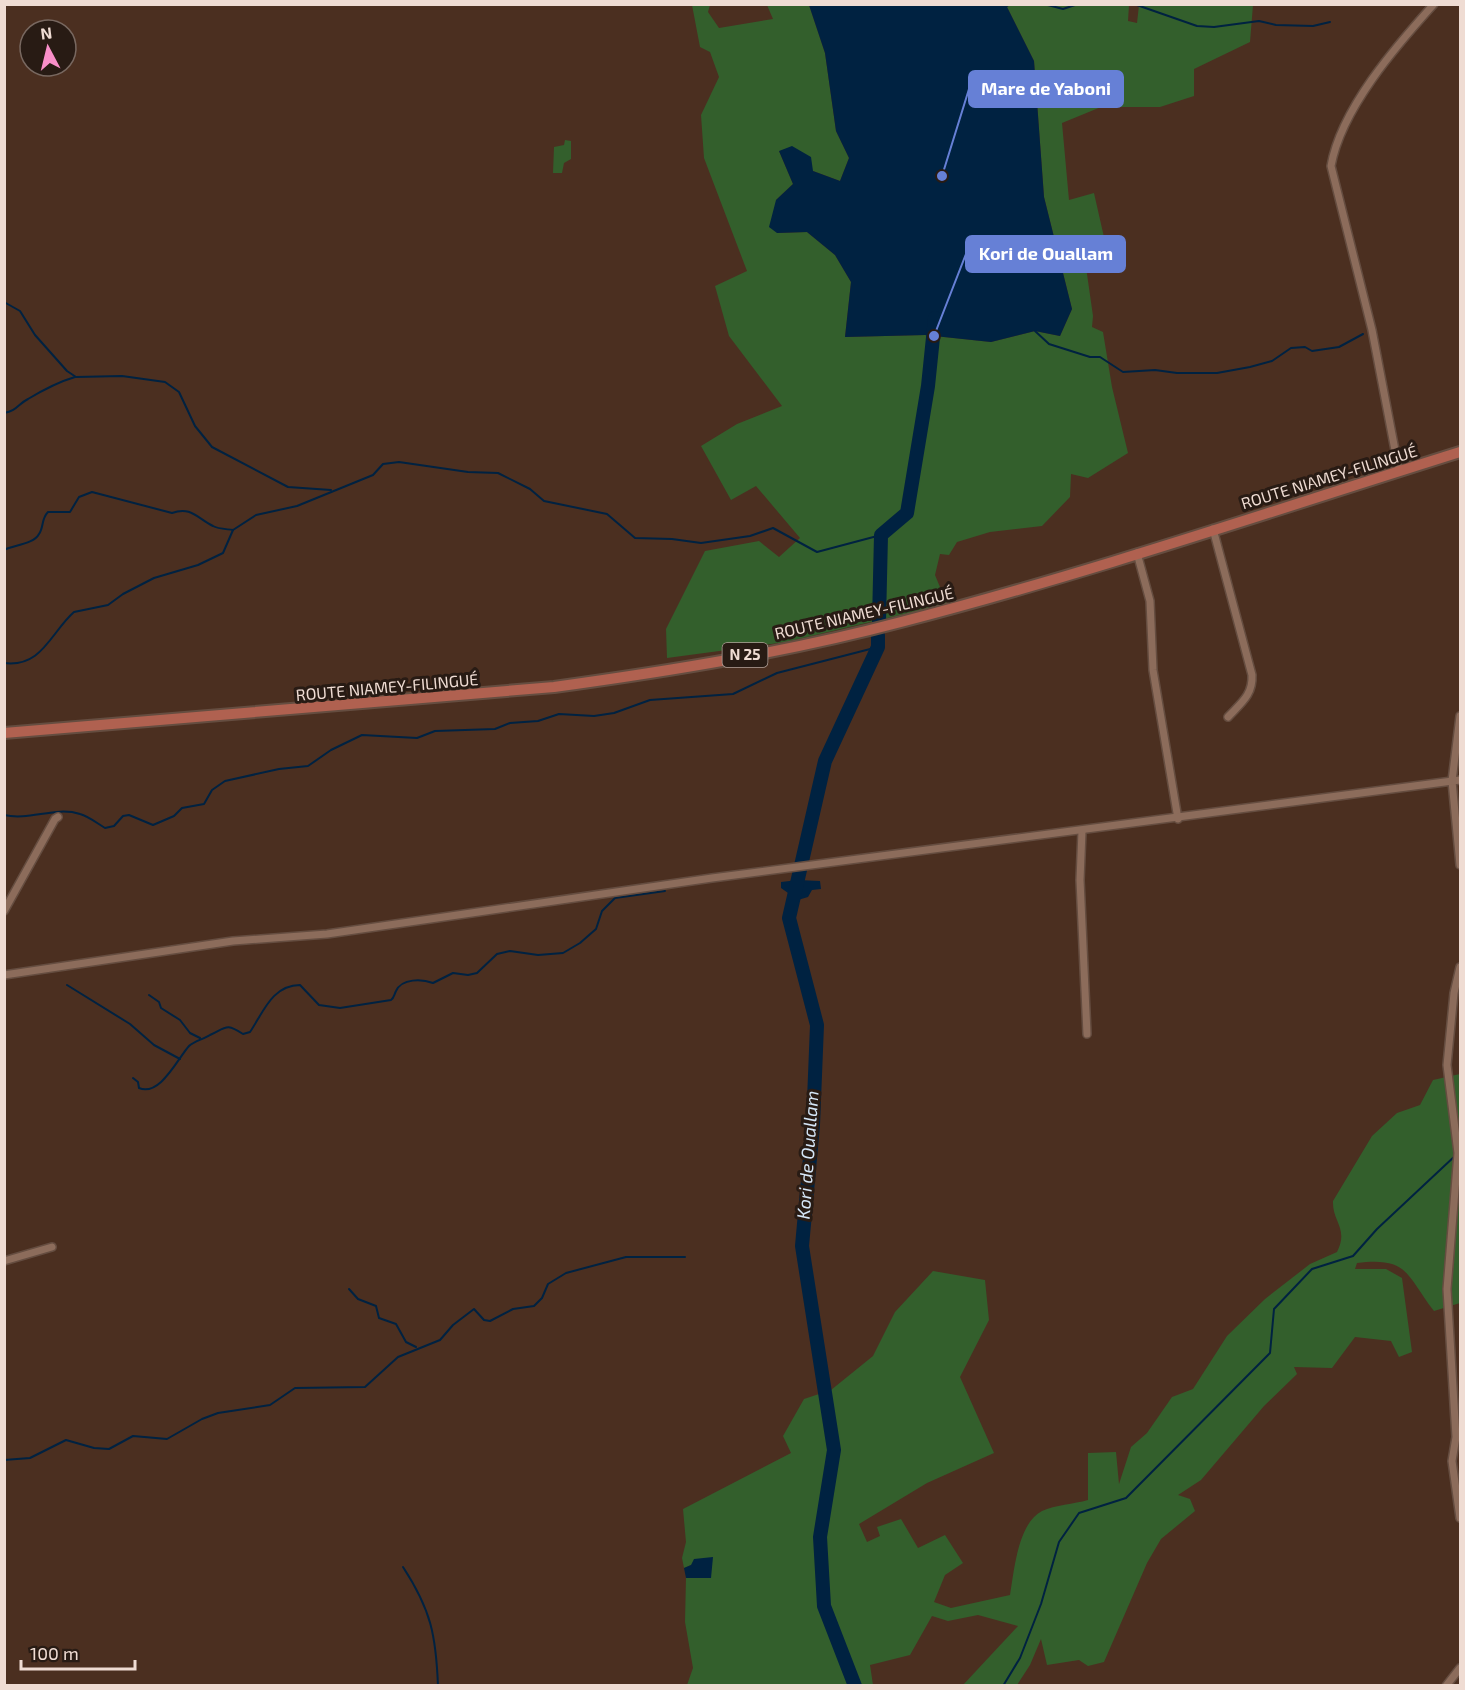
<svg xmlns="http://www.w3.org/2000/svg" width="1465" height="1690" viewBox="0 0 1465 1690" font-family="'Exo 2',sans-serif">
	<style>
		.green { fill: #335f2c }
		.water { fill: #002241 }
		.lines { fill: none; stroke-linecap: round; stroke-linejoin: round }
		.stream { stroke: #002241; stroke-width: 2 }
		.river { stroke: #002241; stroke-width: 14 }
		.minor-casing { stroke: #654d40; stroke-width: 10 }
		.primary-casing { stroke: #654d40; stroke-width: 14 }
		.minor { stroke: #8c6c5b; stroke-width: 7 }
		.primary { stroke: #b06150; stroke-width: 10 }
		.labels { text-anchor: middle; stroke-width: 6; stroke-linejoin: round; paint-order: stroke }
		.shield { fill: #281b14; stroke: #b3a29a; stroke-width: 1.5 }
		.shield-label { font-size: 15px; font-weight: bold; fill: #efdcd3 }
		.street-label { font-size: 16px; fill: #efdcd3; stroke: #281b14 }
		.water-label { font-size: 18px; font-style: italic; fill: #d5e6f7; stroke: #281b14 }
		.leader { fill: none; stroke: #6680d6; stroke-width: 2 }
		.callout-dot { fill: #6680d6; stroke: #281b14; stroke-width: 2 }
		.callout { fill: #6680d6; stroke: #6680d6; stroke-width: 2 }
		.callout-label { font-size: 18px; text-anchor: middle; font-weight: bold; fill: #fff }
	</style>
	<rect width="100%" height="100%" fill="#4b2f20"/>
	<!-- green -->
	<g class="green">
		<path d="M 692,5 L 710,5 L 708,12 L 719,28 L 773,19 L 767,5 L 809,5 L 825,53 L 836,131 L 849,158 L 840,181 L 813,171 L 779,151 L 793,184 L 776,200 L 777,233 L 807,232 L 835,255 L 851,282 L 845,337 L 925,335 L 991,342 L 1035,331 L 1060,336 L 1072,309 L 1044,197 L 1034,61 L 1006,5 L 1129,5 L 1128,21 L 1137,23 L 1139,5 L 1253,5 L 1250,42 L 1194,69 L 1194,96 L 1160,107 L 1101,107 L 1062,123 L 1069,200 L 1094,193 L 1106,246 L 1084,253 L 1093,316 L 1092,327 L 1103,332 L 1112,387 L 1128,453 L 1088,478 L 1071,474 L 1070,497 L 1042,526 L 990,532 L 957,542 L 949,555 L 940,554 L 935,575 L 947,604 L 786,642 L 667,658 L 666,629 L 705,551 L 759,541 L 779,557 L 800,538 L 756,486 L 731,500 L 701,446 L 737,424 L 782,406 L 729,336 L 715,286 L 747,271 L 704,158 L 701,115 L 719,77 L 710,52 L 700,47 Z"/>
		<path d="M 565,140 L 571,141 L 571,159 L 564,163 L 562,173 L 553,173 L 554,147 L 564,145 Z"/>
		<path d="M 1460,1074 L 1460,1303 L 1434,1311 C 1406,1275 1409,1257 1357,1263 L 1355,1269 L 1386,1269 L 1402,1278 L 1412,1352 L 1399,1357 L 1391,1341 L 1355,1337 L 1332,1368 L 1294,1367 L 1297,1374 L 1264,1406 L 1201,1480 L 1178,1495 L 1190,1499 L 1195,1511 L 1161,1539 L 1147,1563 L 1104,1662 L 1088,1666 L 1079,1660 L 1047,1665 L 1041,1639 L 1030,1665 L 1017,1685 L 963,1685 L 1018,1626 L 978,1615 L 948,1621 L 932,1616 L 910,1655 L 870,1665 L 873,1685 L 687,1685 L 693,1668 L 685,1622 L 686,1578 L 711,1578 L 691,1565 L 684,1568 L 682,1558 L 686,1542 L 683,1509 L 791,1453 L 783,1436 L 804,1399 L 831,1390 L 873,1356 L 895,1312 L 933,1271 L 985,1280 L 989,1320 L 960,1377 L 994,1453 L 927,1483 L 859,1524 L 867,1542 L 880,1536 L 877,1527 L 901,1519 L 918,1548 L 945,1535 L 963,1563 L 945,1575 L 934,1602 L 951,1608 L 1010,1595 C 1014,1571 1018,1523 1042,1511 C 1055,1505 1074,1504 1088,1500 L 1088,1453 L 1116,1452 L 1119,1484 L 1131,1447 L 1147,1433 L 1172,1397 L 1193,1389 L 1227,1336 L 1265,1299 L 1310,1264 L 1337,1252 C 1349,1228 1332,1222 1333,1201 L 1372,1136 L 1397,1113 L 1420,1105 L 1433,1080 Z"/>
	</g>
	<!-- water -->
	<g class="water">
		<path d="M 809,5 L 1006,5 L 1034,61 L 1044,197 L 1072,309 L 1060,336 L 1035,331 L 991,342 L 925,335 L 845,337 L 851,282 L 835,255 L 807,232 L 777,233 L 769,227 L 776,200 L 793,184 L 779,151 L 792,146 L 811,157 L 813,171 L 840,181 L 849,158 L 836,131 L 825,53 Z"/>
		<path d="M 798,880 L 820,881 L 821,889 L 812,890 L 808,897 L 798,900 L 781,888 L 781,882 Z"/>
		<path d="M 713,1557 L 711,1578 L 686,1578 L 684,1568 L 691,1565 L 694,1559 Z"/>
	</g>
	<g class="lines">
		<!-- stream -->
		<g class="stream">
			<path d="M 1044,4 L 1063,9 L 1078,4"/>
			<path d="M 1134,4 L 1197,26 L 1214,27 L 1259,21 L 1276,25 L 1313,26 L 1330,22"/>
			<path d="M 1007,6 L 1010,4"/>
			<path d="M 4,302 L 20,311 L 35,335 L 67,371 L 76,377 L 122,376 L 165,382 L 179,392 L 195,426 L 212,447 L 288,487 L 331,490"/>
			<path d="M 1035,331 L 1049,344 L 1090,357 L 1100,357 L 1123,372 L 1155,370 L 1177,373 L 1217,373 L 1250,367 L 1272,361 L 1291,348 L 1305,347 L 1312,351 L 1339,347 L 1363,334"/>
			<path d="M 4,413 C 17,411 18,404 28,399 C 43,390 58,382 75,377"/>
			<path d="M 4,550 C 14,545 34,544 39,534 C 44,527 41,519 48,512 L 70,512 L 79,497 L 92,492 L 172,513 C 191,506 197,518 213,526 C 218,529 226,529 233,530"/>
			<path d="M 4,663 C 42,668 51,632 74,612 L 108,605 L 123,594 L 154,578 L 198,565 L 223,553 L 233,530 L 256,515 L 297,506 L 373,475 L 383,464 L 399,462 L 468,472 L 498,473 L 530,489 L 544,501 L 607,514 L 635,538 L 672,539 L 701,543 L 750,536 L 773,528 L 817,552 L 881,535"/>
			<path d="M 4,815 C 30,821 55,806 80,814 C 88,816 97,823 105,828 L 114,826 L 123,816 L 129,815 L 153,825 L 174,816 L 182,808 L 204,804 L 212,790 L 225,781 L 279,769 L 308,766 L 331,750 L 362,735 L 417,738 L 435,731 L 495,729 L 510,723 L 538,721 L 559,714 L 594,716 L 614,713 L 650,700 L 733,694 L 777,673 L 878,647"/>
			<path d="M 67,985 L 130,1024 L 154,1045 L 180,1059"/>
			<path d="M 149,995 L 159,1002 L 161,1008 L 180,1020 L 190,1033 L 200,1038"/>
			<path d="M 133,1078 L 138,1082 L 139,1088 C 160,1097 178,1058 189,1046 C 194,1041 204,1039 210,1035 C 227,1027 226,1023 243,1034 L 250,1032 C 263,1013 272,985 300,985 L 319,1005 L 340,1008 L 391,1000 C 394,998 394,995 396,991 C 402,978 422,979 433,983 L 453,973 L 468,975 L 477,973 L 497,954 L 510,951 L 538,955 L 563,953 L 580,943 L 596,929 L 602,911 L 615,898 L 665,891"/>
			<path d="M 349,1289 L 358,1299 L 376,1306 L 379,1318 L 396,1324 L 406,1342 L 416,1347"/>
			<path d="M 4,1460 L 30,1458 L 66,1440 L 94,1448 L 109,1449 L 133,1436 L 167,1439 L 202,1419 L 218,1413 L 270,1405 L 295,1388 L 365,1387 L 398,1357 L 440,1340 L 453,1325 L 474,1309 L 484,1320 L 490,1321 L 513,1309 L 534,1306 L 542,1298 L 548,1284 L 566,1273 L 626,1257 L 685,1257"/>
			<path d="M 403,1567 C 431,1610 436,1635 438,1686"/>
			<path d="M 1003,1686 L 1020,1658 L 1041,1604 L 1059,1542 L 1079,1513 L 1126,1498 L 1270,1353 L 1274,1309 L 1312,1269 L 1353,1256 L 1377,1229 L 1456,1155"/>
		</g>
		<!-- river -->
		<g class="river">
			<path d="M 879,621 L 881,535 L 907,513 L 928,386 L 935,318"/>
			<path d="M 855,1686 L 824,1606 L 820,1537 L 834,1450 L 802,1246 L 813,1125 L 817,1025 L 789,918 L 825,761 L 878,647 L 878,635"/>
		</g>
		<defs>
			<g id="minor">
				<path d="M 1399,471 L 1372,330 L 1331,166 C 1341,109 1396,46 1434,4"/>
				<path d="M 1213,529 L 1252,675 C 1253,695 1241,703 1228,717"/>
				<path d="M 1137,553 L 1150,601 L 1153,670 L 1178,819"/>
				<path d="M 1460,716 L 1452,781 L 1460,865"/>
				<path d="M 1082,831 L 1080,880 L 1087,1034"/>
				<path d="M 4,911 L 55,819 L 58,817"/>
				<path d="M 1460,967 L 1454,993 L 1447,1065 L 1458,1153 L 1447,1289 L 1456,1437 L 1452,1461 L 1460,1518"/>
				<path d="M 4,975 L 233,941 L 327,934 L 712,878 L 1460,780"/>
				<path d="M 4,1261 L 52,1247"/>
				<path d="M 1446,1686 L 1460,1668"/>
			</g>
			<path id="primary" d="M 4,733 L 554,687 C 670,671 788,652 901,622 C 1090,573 1275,510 1460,452"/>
		</defs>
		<!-- minor casing -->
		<use href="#minor" class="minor-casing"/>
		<!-- primary casing -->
		<use href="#primary" class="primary-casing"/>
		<!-- minor -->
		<use href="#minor" class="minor"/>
		<!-- primary -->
		<use href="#primary" class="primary"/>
	</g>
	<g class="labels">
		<!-- shield labels -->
		<rect class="shield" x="722.5" y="643" width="45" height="24" rx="4.5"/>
		<g class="shield-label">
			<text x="745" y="660">N 25</text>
		</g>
		<!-- street labels -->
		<g class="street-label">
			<text transform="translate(1329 477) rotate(-17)" y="6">ROUTE NIAMEY-FILINGUÉ</text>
			<text transform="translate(864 613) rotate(-13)" y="6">ROUTE NIAMEY-FILINGUÉ</text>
			<text transform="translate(387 687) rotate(-5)" y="6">ROUTE NIAMEY-FILINGUÉ</text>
		</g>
		<!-- water labels -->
		<g class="water-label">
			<text transform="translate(808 1155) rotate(-86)" y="6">Kori de Ouallam</text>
		</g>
	</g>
	<!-- callouts -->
	<path class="leader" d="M942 176L969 89M934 336L966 254"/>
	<g class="callout-dot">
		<circle cx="942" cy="176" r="6"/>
		<circle cx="934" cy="336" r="6"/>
	</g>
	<g class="callout">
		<rect x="969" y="71" width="154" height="36" rx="6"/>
		<rect x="966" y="236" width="159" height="36" rx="6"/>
	</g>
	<g class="callout-label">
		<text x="1046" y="95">Mare de Yaboni</text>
		<text x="1046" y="260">Kori de Ouallam</text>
	</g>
	<!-- border -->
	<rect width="1465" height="1690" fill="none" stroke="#efdcd3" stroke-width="12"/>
	<!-- north arrow -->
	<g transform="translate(48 48) rotate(353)"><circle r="28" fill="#281b14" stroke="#786860" stroke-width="1.5"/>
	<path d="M0-4.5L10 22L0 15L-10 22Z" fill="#f98fc9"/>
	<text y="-9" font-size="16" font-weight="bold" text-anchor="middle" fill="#efdcd3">N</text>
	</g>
	<!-- scale -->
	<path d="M21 1660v9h114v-9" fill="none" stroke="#efdcd3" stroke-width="3"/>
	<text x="30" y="1660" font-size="18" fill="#efdcd3" stroke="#281b14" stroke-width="4.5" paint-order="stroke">100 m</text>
</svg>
